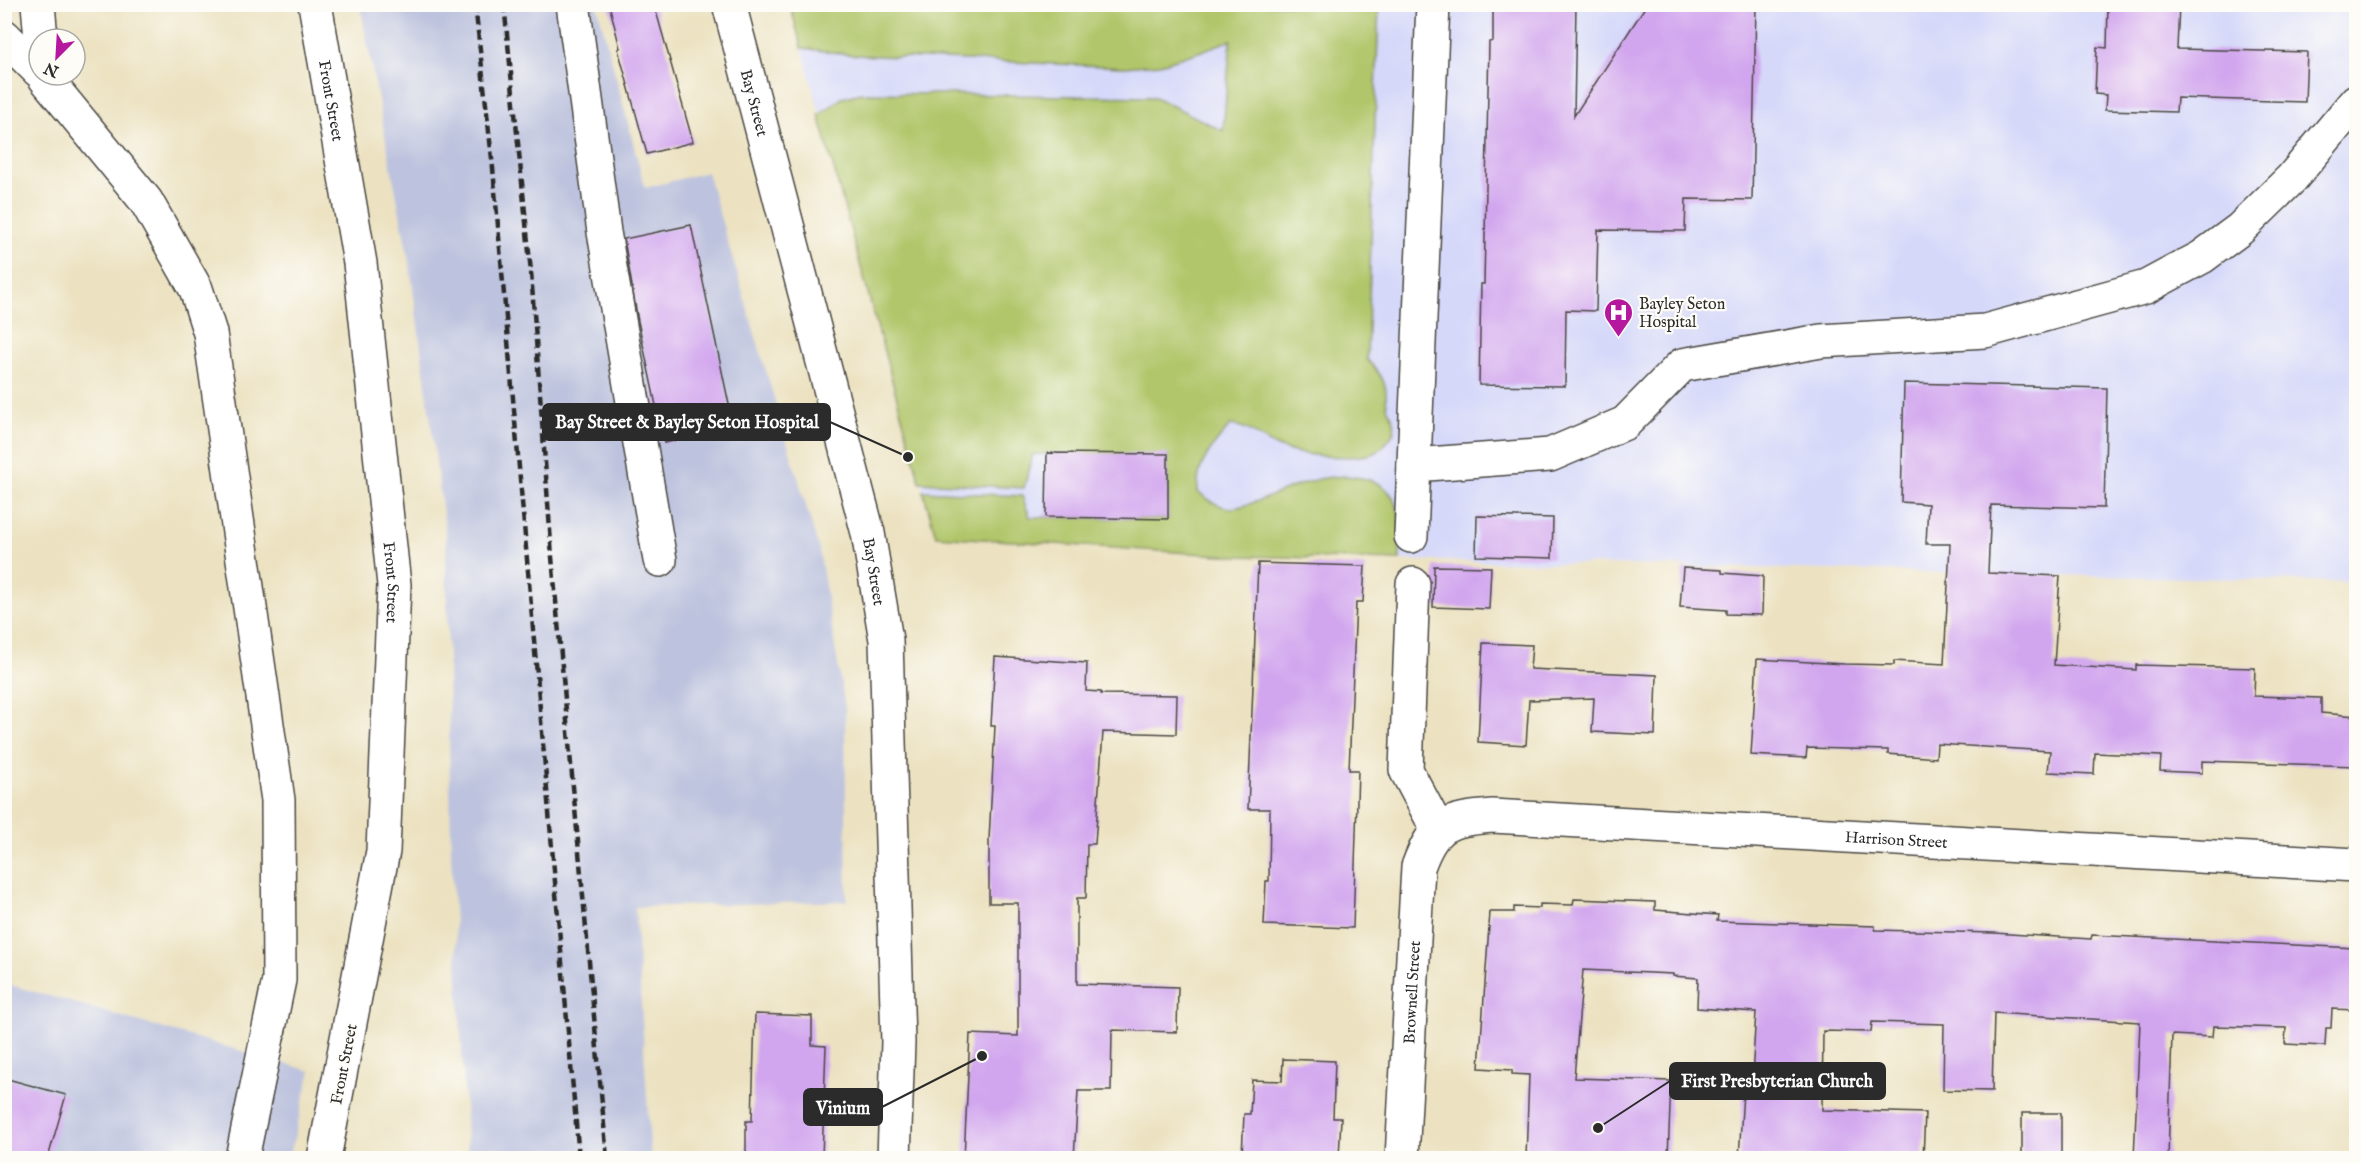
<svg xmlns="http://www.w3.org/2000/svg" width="2361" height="1163" viewBox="0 0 2361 1163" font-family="'IM FELL English',serif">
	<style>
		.built { fill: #d5d8f9 }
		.industrial { fill: #bdc3de }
		.green { fill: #b1c66a; stroke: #6e784a; stroke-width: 1.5 }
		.building { fill: #d1a6ee }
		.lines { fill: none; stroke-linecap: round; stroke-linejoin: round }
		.minor-casing { stroke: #484642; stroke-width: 36 }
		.major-casing { stroke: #484642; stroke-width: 36 }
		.minor { stroke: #fff; stroke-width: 33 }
		.major { stroke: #fff; stroke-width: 33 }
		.rail { stroke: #2b2b2b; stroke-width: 4.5; stroke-dasharray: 9 4.5; stroke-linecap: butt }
		.labels { text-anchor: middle; stroke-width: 4.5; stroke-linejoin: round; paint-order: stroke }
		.street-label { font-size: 16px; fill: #2b2b2b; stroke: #fdfcf7 }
		.poi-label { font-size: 16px; fill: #2b2b2b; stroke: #fdfcf7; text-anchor: start }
		.leader { fill: none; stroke: #2b2b2b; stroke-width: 2 }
		.callout-dot { fill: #2b2b2b; stroke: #fdfcf7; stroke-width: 2 }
		.callout { fill: #2b2b2b; stroke: #2b2b2b; stroke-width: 2 }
		.callout-label { font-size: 18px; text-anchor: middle; font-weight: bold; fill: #fff }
	</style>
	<rect width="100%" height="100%" fill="#fdfcf7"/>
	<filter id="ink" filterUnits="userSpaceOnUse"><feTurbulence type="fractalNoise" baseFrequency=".0167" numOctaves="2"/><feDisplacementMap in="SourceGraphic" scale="12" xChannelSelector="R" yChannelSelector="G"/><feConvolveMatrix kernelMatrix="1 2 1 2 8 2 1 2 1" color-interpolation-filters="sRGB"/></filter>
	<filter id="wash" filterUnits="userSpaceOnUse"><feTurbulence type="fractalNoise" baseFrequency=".008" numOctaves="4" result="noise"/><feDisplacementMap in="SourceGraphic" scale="24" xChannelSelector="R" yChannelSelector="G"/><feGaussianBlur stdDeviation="1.35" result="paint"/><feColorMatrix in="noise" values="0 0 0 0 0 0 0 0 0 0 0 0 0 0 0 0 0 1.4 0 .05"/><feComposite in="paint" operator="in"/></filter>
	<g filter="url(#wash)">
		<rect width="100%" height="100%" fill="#ece2c1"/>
		<!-- built -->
		<path class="built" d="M 790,5 L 2356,5 L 2356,582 L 1235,556 L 936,536 Z"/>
		<!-- industrial -->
		<g class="industrial">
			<path d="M 360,5 L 597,5 L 645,188 L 707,172 L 819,549 L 845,708 L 847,901 L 635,907 L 651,1158 L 468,1158 L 451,855 L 446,536 L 410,266 Z"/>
			<path d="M 4,983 L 311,1071 L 289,1158 L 5,1158 Z"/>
		</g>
		<!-- green -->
		<path class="green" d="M 790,5 L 1379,5 L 1367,359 C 1374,368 1382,375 1385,386 C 1387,393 1385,402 1388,409 C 1392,417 1396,421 1394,430 C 1392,439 1377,454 1368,455 C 1345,459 1292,456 1272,444 C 1256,436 1251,427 1231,425 C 1214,444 1195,464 1198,492 C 1208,499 1217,507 1230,508 C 1242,508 1255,502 1266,498 C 1300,484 1335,468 1372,481 C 1385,485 1395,496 1398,510 C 1402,525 1399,545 1400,560 L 1235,556 L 936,536 L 923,491 L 1022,496 L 1030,517 L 1168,519 L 1168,455 L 1033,454 L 1024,488 L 920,482 L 819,115 L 842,98 L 861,93 L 1155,97 L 1223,131 L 1231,40 L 1196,53 L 1160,64 L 1124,67 L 854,55 L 802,48 Z"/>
		<g id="blocks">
			<!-- building -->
			<g class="building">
				<path d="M 609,4 L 654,4 L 693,142 L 647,154 L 618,49 L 620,48 Z"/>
				<path d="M 1493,4 L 1576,4 L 1574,116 L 1647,4 L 1756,4 L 1752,200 L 1686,199 L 1685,231 L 1598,230 L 1596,311 L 1566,310 L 1565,386 L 1479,385 L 1481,284 L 1484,284 L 1489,42 L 1493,41 Z"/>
				<path d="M 2108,4 L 2179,4 L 2177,49 L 2307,52 L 2305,102 L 2177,98 L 2176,112 L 2105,110 L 2106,95 L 2095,94 L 2097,47 L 2107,48 Z"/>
				<path d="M 691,225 L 734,428 L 664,443 L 638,321 L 624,239 Z"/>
				<path d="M 1904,383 L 2107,388 L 2104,508 L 1991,505 L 1988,573 L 2060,576 L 2054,665 L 2136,670 L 2136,665 L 2255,668 L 2254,696 L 2321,698 L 2321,713 L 2356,716 L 2356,766 L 2202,761 L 2202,773 L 2160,771 L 2161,756 L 2095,753 L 2094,774 L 2048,772 L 2050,751 L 1937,744 L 1936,758 L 1888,754 L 1888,750 L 1807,748 L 1806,758 L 1751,755 L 1757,659 L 1844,664 L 1894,665 L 1894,661 L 1944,664 L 1950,544 L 1926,544 L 1928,504 L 1901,502 Z"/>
				<path d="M 1047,453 L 1168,454 L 1168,519 L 1046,517 Z"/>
				<path d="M 1477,516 L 1553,518 L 1552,558 L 1476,556 Z"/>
				<path d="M 1258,563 L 1365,566 L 1363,602 L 1356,602 L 1349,770 L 1358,770 L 1353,928 L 1264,925 L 1266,881 L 1269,881 L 1270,809 L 1248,809 Z"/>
				<path d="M 1434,566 L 1491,567 L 1489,609 L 1433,607 Z"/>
				<path d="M 1683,568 L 1722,570 L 1722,573 L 1763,576 L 1762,615 L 1726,614 L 1726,610 L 1680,607 Z"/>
				<path d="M 1483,643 L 1532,645 L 1530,669 L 1657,675 L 1655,735 L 1592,732 L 1594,698 L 1529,700 L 1526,745 L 1478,742 Z"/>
				<path d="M 995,657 L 1087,663 L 1086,691 L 1101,692 L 1101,694 L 1177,695 L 1176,734 L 1103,732 L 1095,844 L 1087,844 L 1086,898 L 1077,898 L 1077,984 L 1178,987 L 1177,1032 L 1112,1030 L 1111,1091 L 1078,1091 L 1074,1158 L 964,1158 L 970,1034 L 1018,1036 L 1018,903 L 989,903 L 989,840 L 995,726 L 991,726 Z"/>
				<path d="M 1574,899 L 1655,902 L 1655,910 L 1718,915 L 1717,921 L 1875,926 L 1875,930 L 1994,933 L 2091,939 L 2092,935 L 2356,948 L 2356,1010 L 2332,1009 L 2331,1028 L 2326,1028 L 2325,1046 L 2285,1044 L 2286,1028 L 2213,1026 L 2212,1037 L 2172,1035 L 2168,1158 L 2134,1158 L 2140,1022 L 1994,1013 L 1992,1091 L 1943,1090 L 1944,1024 L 1872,1022 L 1871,1032 L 1823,1031 L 1822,1110 L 1925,1113 L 1923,1158 L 1739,1158 L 1743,1092 L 1751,1093 L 1756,1012 L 1697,1008 L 1698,978 L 1673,976 L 1673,974 L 1583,970 L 1574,1078 L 1671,1081 L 1668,1158 L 1526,1158 L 1529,1075 L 1512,1074 L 1512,1070 L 1479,1068 L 1490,912 L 1514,912 L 1514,907 L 1540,908 L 1540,904 L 1573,905 Z"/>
				<path d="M 755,1014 L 812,1016 L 812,1045 L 826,1046 L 822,1158 L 746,1158 L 746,1121 L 752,1121 Z"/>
				<path d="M 1283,1059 L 1335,1061 L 1333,1118 L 1341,1118 L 1339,1158 L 1242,1155 L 1244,1114 L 1250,1114 L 1252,1080 L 1282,1081 Z"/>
				<path d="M 4,1078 L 66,1095 L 48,1158 L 4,1158 Z"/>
				<rect x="2022" y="1113" width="39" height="43"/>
			</g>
		</g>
	</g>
	<g filter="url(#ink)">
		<use href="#blocks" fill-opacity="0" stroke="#484642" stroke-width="1.5"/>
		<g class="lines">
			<defs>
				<g id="minor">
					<path d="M 38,4 L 41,39"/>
					<path id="s1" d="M 315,4 L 360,263 L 394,585 L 383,851 L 324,1158"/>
					<path d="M 573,4 L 604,232 L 660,560"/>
					<path d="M 4,36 L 39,71"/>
					<path d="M 45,78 L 146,201 L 196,289 L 210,333 L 278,800 L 279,980 L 242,1158"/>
					<path d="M 1414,465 L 1550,455 L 1625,423 L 1682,365 L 1821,341 L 1985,331 L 2146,287 L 2202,257 L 2240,229 L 2292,178 L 2356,101"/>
					<path d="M 1411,536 L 1433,4"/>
					<path d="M 1413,584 L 1406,770 L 1438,830"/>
					<path id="s2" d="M 1402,1158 L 1418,867 C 1434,823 1447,820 1492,816 L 2356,865"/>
				</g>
				<g id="major">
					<path id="s3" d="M 729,4 L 868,533 L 886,640 L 898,1042 L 894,1158"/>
				</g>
			</defs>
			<!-- minor casing -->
			<use href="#minor" class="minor-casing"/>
			<!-- major casing -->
			<use href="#major" class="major-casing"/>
			<!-- minor -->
			<use href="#minor" class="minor"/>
			<!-- major -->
			<use href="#major" class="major"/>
			<!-- rail -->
			<g class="rail">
				<path d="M 475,4 L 493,168 L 579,1158"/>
				<path d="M 504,4 L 531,272 L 552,557 L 607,1158"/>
			</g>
		</g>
	</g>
	<!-- icons -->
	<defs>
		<symbol id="hospital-pin" viewBox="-11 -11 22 30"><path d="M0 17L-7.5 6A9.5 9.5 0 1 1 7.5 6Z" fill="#b5179e" stroke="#fdfcf7"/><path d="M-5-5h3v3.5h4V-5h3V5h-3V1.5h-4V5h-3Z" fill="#fff"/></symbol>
	</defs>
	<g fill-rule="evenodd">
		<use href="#hospital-pin" x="1602" y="296" width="33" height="45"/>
	</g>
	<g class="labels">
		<!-- street labels -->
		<g class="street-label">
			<text dy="6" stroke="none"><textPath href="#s1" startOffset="98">Front Street</textPath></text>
			<text dy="6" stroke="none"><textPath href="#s3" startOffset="102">Bay Street</textPath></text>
			<text dy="6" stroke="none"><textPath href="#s3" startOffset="586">Bay Street</textPath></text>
			<text dy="6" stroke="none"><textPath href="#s1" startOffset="584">Front Street</textPath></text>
			<text dy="6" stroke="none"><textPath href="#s2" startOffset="795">Harrison Street</textPath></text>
			<text dy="6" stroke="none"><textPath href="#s2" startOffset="166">Brownell Street</textPath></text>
			<text transform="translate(343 1064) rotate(-79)" y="6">Front Street</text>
		</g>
		<!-- poi labels -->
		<g class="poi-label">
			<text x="1639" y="309">Bayley Seton<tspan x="1639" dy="18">Hospital</tspan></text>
		</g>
	</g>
	<!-- callouts -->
	<path class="leader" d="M908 457L830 422M1598 1128L1670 1081M982 1056L882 1107"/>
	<g class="callout-dot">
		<circle cx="908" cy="457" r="6"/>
		<circle cx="1598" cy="1128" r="6"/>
		<circle cx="982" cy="1056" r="6"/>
	</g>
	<g class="callout">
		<rect x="543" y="404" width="287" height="36" rx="6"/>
		<rect x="1670" y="1063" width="215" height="36" rx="6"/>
		<rect x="804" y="1089" width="78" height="36" rx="6"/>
	</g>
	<g class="callout-label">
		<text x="687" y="428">Bay Street &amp; Bayley Seton Hospital</text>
		<text x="1777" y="1087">First Presbyterian Church</text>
		<text x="843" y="1114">Vinium</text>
	</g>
	<!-- margin -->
	<rect width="2361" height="1163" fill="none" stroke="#fdfcf7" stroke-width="24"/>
	<!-- north arrow -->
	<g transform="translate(57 57) rotate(204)"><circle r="28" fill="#fdfcf7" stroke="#a9a8a5" stroke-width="1.5"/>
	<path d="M0-4.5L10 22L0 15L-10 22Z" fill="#b5179e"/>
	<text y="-9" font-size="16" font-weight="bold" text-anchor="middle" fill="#2b2b2b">N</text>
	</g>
</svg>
